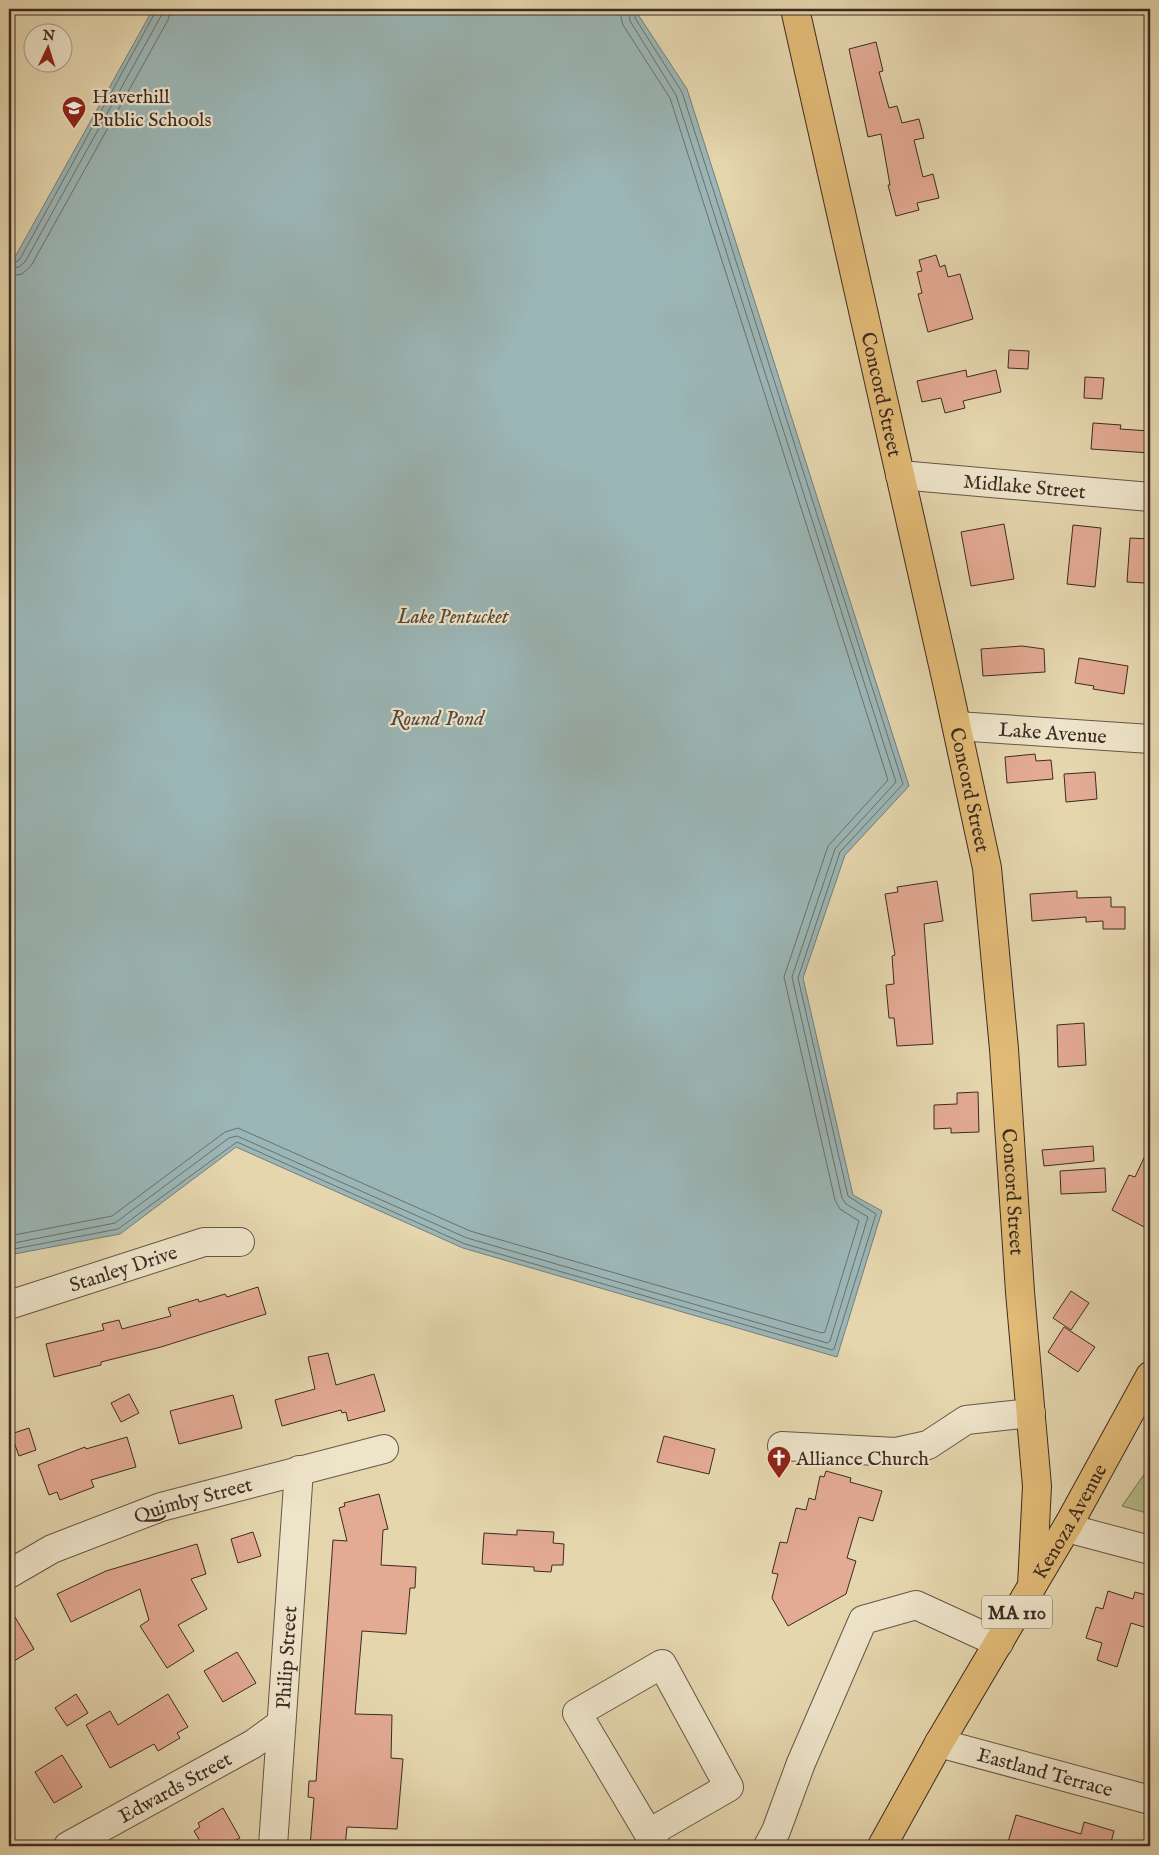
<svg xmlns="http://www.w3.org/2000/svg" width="1159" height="1855" viewBox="0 0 1159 1855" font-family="'IM FELL English',serif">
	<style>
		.green { fill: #b7bd89; stroke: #7a7456 }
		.water { fill: #9bb6b6; stroke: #757e7b }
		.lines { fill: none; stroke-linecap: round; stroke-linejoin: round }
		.shore { stroke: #6c706c; stroke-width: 1 }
		.building { fill: #e3aa94; stroke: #3c2b23 }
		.minor-casing { stroke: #665646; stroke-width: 30 }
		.major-casing { stroke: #3c2b23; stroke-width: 30 }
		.minor { stroke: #eee4ca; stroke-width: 28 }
		.major { stroke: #e2bb77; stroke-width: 28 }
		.labels { text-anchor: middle; stroke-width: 4.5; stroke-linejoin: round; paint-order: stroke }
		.shield { fill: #eee4ca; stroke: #716255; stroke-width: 1 }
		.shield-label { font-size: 19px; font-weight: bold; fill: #3c2b23 }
		.poi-label { font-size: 20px; fill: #3c2b23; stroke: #eee4ca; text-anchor: start }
		.street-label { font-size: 20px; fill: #3c2b23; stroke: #eee4ca }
		.park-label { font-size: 20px; font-style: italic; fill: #554837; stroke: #eee4ca }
		.water-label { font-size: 21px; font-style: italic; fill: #4f4740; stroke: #eee4ca }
	</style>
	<rect width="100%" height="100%" fill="#e5d6ae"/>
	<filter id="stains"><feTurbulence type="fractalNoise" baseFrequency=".004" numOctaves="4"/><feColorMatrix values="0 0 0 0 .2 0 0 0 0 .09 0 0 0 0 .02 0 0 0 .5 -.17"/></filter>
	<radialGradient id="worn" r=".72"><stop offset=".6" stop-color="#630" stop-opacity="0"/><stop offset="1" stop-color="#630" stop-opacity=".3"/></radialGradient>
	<!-- green -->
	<path class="green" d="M 1150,1466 L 1150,1514 L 1122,1506 Z"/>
	<!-- water -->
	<path class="water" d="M 153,9 L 641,9 L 639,16 L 687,89 L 909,786 L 845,855 L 803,978 L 853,1195 L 882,1211 L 837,1357 L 463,1248 L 236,1147 L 120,1234 L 9,1255 L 9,257 L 15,257 Z"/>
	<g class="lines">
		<!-- shore -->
		<g class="shore">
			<path d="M 9,262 L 16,262 L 20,259 L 157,9"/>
			<path d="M 9,268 L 19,267 L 25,262 L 161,16 L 163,9"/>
			<path d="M 9,276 L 22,274 L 31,266 L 168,20 L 171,9"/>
			<path d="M 9,1236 L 112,1216 L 225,1132 L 238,1128 L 470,1231 L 822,1333 L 825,1332 L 859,1221 L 840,1209 L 835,1200 L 784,977 L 828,846 L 888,780 L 670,98 L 623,25 L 621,18 L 622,9"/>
			<path d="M 9,1244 L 115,1223 L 229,1138 L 237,1136 L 467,1238 L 827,1343 L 830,1341 L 868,1217 L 846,1204 L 842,1198 L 792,977 L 835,849 L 896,782 L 676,95 L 630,21 L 629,9"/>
			<path d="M 9,1250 L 118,1229 L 237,1142 L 465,1244 L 832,1350 L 834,1349 L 876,1214 L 848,1196 L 798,978 L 840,852 L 903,784 L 682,92 L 635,18 L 636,9"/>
		</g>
	</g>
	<!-- building -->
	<g class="building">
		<path d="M 876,42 L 883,71 L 879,72 L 889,108 L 897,106 L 902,123 L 919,119 L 924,138 L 914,140 L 923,177 L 933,174 L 939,198 L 917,203 L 919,210 L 896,216 L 888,185 L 890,185 L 881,134 L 868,137 L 849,49 Z"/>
		<path d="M 936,255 L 940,267 L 945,265 L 948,277 L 960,274 L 973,319 L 928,332 L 918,294 L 922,293 L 917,272 L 922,271 L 919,260 Z"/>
		<path d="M 1009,350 L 1029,351 L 1028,369 L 1008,368 Z"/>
		<path d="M 966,370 L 967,377 L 996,370 L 1001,392 L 963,401 L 965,408 L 945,413 L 941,398 L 922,402 L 917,381 Z"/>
		<path d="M 1085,377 L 1104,378 L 1102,399 L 1084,398 Z"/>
		<path d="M 1093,423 L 1121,425 L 1120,429 L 1150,431 L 1150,453 L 1091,449 Z"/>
		<path d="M 1004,524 L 1014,579 L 971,586 L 961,532 Z"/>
		<path d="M 1073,525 L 1101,528 L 1095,587 L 1067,584 Z"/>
		<path d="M 1130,538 L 1150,539 L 1150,566 L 1146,566 L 1145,583 L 1127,582 Z"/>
		<path d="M 1022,646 L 1044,649 L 1045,672 L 983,676 L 981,649 Z"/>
		<path d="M 1079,658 L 1128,666 L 1124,694 L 1093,689 L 1094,686 L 1075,683 Z"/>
		<path d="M 1035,754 L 1036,761 L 1051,760 L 1053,779 L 1007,783 L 1005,757 Z"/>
		<path d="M 1095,772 L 1097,799 L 1066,802 L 1064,774 Z"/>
		<path d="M 937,881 L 943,921 L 924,924 L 933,1044 L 897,1046 L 894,1018 L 889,1018 L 886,985 L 894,984 L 892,956 L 895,955 L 885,894 L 898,892 L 897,887 Z"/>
		<path d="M 1077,891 L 1077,898 L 1111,897 L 1111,907 L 1125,907 L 1125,929 L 1103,929 L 1103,921 L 1086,922 L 1086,917 L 1032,921 L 1030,894 Z"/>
		<path d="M 1084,1023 L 1086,1065 L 1058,1067 L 1057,1025 Z"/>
		<path d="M 978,1092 L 979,1132 L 951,1133 L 951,1128 L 934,1129 L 934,1105 L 957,1104 L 957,1093 Z"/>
		<path d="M 1150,1145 L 1150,1230 L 1112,1210 L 1129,1175 L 1135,1177 Z"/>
		<path d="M 1093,1146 L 1094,1161 L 1044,1166 L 1042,1150 Z"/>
		<path d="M 1105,1168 L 1106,1192 L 1061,1194 L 1060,1171 Z"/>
		<path d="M 258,1287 L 266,1314 L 161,1347 L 101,1362 L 101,1365 L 54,1377 L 46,1344 L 104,1330 L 102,1324 L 119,1320 L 122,1329 L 171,1316 L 168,1308 L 198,1299 L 199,1302 L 225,1294 L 227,1297 Z"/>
		<path d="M 1071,1291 L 1089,1303 L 1071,1330 L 1053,1318 Z"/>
		<path d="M 1064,1327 L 1095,1347 L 1078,1372 L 1048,1352 Z"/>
		<path d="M 328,1353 L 336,1385 L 374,1374 L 385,1411 L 348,1421 L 346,1412 L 342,1413 L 341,1410 L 282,1426 L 275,1400 L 315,1389 L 308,1357 Z"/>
		<path d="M 129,1394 L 139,1413 L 121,1422 L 111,1403 Z"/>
		<path d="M 233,1395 L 242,1428 L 179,1444 L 170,1411 Z"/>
		<path d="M 29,1428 L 36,1450 L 19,1456 L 11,1434 Z"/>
		<path d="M 664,1436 L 715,1449 L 709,1474 L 657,1462 Z"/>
		<path d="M 127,1437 L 136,1467 L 91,1480 L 94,1487 L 60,1500 L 57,1492 L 49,1495 L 38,1465 L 85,1447 L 86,1449 Z"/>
		<path d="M 826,1471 L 851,1478 L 850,1482 L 882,1491 L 873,1521 L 859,1517 L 847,1558 L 856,1561 L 846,1594 L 788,1626 L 772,1598 L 778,1574 L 772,1573 L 780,1542 L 787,1543 L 796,1508 L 806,1510 L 809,1498 L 815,1500 L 820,1476 L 824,1477 Z"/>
		<path d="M 379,1494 L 388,1529 L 383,1530 L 381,1565 L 416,1567 L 415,1588 L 410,1588 L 406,1634 L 362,1631 L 355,1714 L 392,1715 L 391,1758 L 403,1759 L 397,1829 L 347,1827 L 345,1846 L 310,1846 L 314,1798 L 308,1797 L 309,1781 L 316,1781 L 333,1540 L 347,1541 L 339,1508 L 345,1506 L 344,1503 Z"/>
		<path d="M 517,1530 L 554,1532 L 553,1543 L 564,1544 L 563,1565 L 552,1565 L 551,1572 L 534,1571 L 534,1567 L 482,1564 L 484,1533 L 517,1535 Z"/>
		<path d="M 253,1532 L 261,1556 L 238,1563 L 231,1539 Z"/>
		<path d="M 197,1544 L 206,1574 L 191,1579 L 207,1609 L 178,1625 L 194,1651 L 167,1668 L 140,1626 L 149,1620 L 140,1589 L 71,1622 L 57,1594 L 106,1571 Z"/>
		<path d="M 1108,1591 L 1133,1599 L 1135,1592 L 1150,1596 L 1150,1617 L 1147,1628 L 1131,1623 L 1117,1667 L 1097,1660 L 1102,1643 L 1086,1638 L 1096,1607 L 1103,1609 Z"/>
		<path d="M 9,1607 L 34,1649 L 9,1664 Z"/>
		<path d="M 237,1652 L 256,1683 L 223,1702 L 204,1671 Z"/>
		<path d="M 76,1694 L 88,1713 L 67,1726 L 55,1708 Z"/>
		<path d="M 168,1694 L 188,1727 L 177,1733 L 180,1738 L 158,1751 L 154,1744 L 110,1768 L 86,1725 L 110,1711 L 118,1725 Z"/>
		<path d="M 62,1755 L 82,1787 L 54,1803 L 35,1772 Z"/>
		<path d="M 223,1808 L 240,1838 L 224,1846 L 203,1846 L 194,1831 L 200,1827 L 198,1823 Z"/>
		<path d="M 1016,1815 L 1081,1834 L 1084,1822 L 1114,1831 L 1110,1846 L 1022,1846 L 1008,1842 Z"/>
	</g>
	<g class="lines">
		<defs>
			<g id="minor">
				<path id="s1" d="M 900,475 L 1150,497"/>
				<path id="s2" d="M 957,726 L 1150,739"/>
				<path id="s3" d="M 9,1305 L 204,1242 L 240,1242"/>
				<path d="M 782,1446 L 896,1452 L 928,1445 L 966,1420 L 1031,1413"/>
				<path d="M 1067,1528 L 1150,1550"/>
				<path id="s4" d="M 9,1574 L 52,1549 L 161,1507 L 384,1449"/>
				<path id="s5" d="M 939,1743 L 1150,1800"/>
				<path d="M 649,1833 L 729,1787 L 662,1664 L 577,1713 L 656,1846"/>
				<path id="s6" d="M 68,1846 L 253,1744 L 279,1725"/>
				<path id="s7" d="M 273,1846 L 299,1470"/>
				<path d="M 768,1846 L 776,1831 L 801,1763 L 863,1620 L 916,1605 L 999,1643"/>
			</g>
			<g id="major">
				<path id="s8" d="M 795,9 L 948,687 L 987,868 L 1004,1049 L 1020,1292 L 1037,1486 L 1032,1586"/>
				<path id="s9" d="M 882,1846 L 939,1743 L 1070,1522 L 1150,1376"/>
			</g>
		</defs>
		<!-- minor casing -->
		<use href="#minor" class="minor-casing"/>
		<!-- major casing -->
		<use href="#major" class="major-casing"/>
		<!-- minor -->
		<use href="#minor" class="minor"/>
		<!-- major -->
		<use href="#major" class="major"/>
	</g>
	<!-- icons -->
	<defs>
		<symbol id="school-pin" viewBox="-11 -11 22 30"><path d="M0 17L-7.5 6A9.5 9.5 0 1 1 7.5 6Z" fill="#8f2418" stroke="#eee4ca"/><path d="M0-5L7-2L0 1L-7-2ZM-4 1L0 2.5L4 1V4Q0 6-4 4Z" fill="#fff"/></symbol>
		<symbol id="church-pin" viewBox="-11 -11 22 30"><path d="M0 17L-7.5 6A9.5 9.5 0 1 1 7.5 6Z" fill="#8f2418" stroke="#eee4ca"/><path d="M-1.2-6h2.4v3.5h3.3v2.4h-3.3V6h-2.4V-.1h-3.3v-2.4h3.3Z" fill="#fff"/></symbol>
	</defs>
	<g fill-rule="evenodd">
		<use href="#school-pin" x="60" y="94" width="28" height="38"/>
		<use href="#church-pin" x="765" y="1444" width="28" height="38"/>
	</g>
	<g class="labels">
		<!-- shield labels -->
		<rect class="shield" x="982" y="1595.5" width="70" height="33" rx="4"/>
		<g class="shield-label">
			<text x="1017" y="1619">MA 110</text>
		</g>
		<!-- poi labels -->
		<g class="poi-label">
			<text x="92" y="103">Haverhill<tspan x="92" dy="23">Public Schools</tspan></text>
			<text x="796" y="1465">Alliance Church</text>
		</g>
		<!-- street labels -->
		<g class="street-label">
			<text dy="7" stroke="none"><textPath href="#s8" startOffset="395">Concord Street</textPath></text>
			<text dy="7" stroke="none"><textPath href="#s1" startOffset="125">Midlake Street</textPath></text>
			<text dy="7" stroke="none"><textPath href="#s2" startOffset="96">Lake Avenue</textPath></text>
			<text dy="7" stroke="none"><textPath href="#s8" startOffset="800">Concord Street</textPath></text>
			<text dy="7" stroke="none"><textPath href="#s8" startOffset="1205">Concord Street</textPath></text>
			<text dy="7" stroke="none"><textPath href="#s3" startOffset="120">Stanley Drive</textPath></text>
			<text dy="7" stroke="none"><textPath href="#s4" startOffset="199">Quimby Street</textPath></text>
			<text dy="7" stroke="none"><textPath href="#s9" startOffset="375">Kenoza Avenue</textPath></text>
			<text dy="7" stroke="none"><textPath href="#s7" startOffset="189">Philip Street</textPath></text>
			<text dy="7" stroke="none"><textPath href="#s5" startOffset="110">Eastland Terrace</textPath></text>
			<text dy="7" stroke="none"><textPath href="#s6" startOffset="122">Edwards Street</textPath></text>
		</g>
		<!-- park labels -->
		<g class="park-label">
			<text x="453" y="623">Lake Pentucket</text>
		</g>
		<!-- water labels -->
		<g class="water-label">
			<text x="437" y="725">Round Pond</text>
		</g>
	</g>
	<!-- margin -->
	<rect width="1159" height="1855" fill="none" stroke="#e5d6ae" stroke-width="30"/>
	<rect x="10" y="10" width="1139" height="1835" fill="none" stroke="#3c2b23" stroke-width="2.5"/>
	<rect x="15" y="15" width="1129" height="1825" fill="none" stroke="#3c2b23"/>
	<!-- north arrow -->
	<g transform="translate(48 48) rotate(4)"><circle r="24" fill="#eee4ca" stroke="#a79a87"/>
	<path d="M0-4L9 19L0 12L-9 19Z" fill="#8f2418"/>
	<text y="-8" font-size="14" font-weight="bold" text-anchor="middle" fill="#3c2b23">N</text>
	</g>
	<rect width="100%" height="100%" filter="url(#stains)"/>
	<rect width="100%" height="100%" fill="url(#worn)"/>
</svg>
